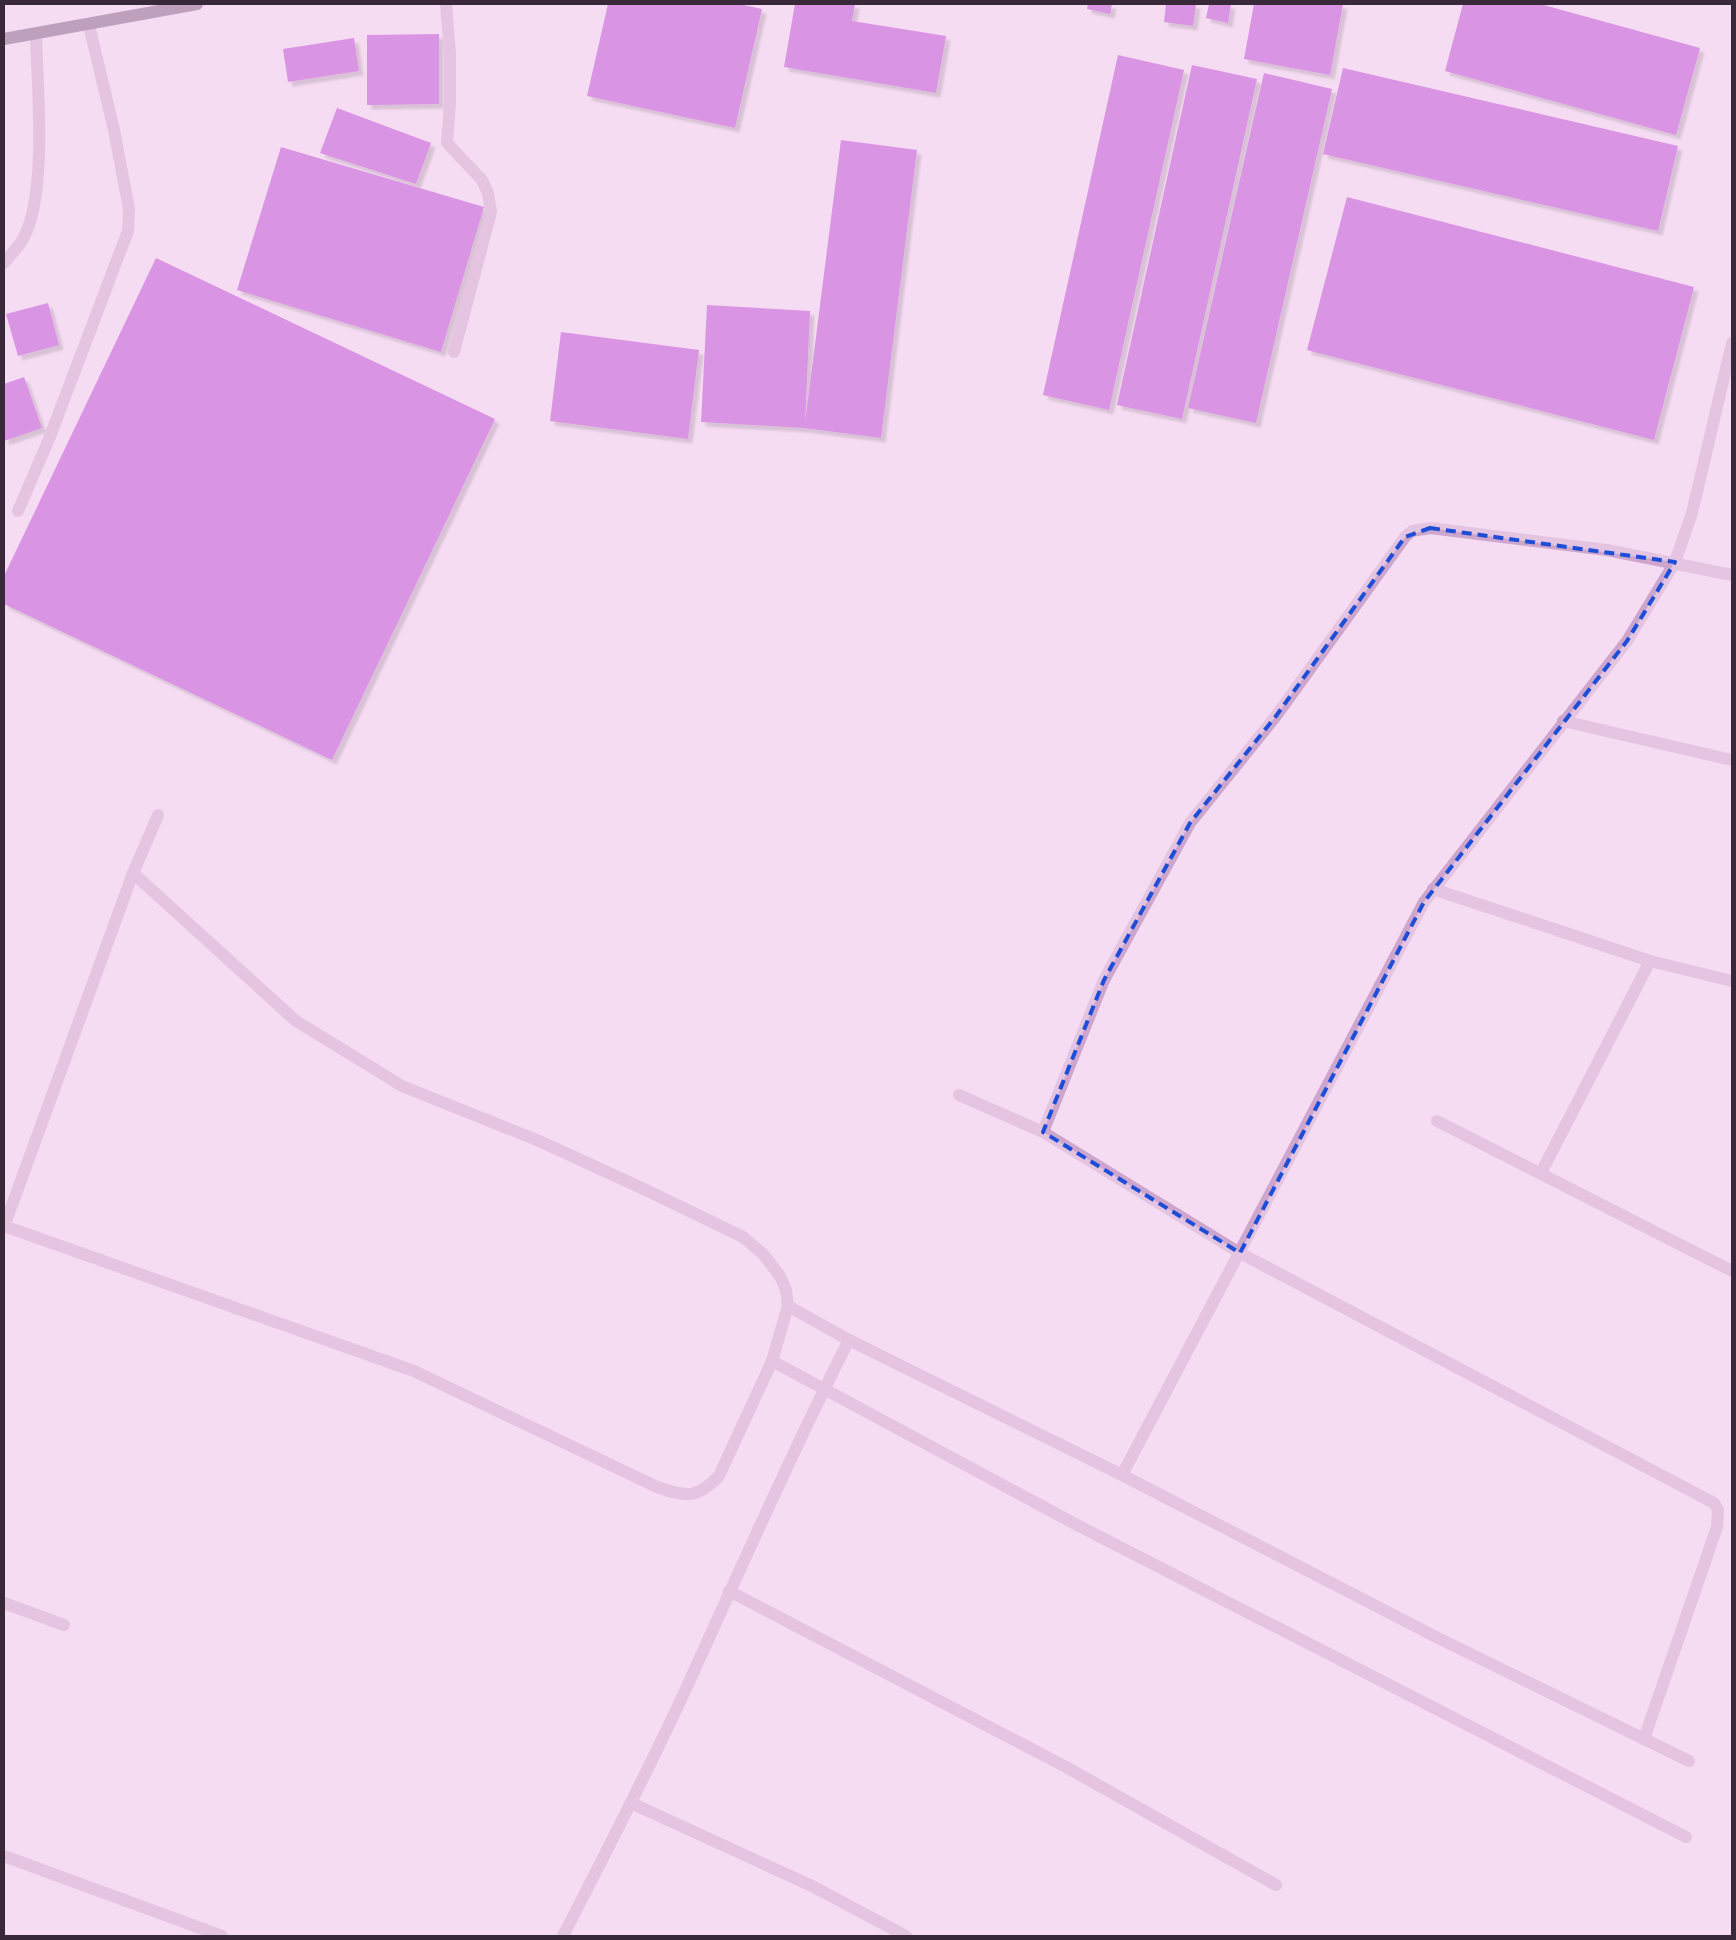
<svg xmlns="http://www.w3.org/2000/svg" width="1736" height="1940" viewBox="0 0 1736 1940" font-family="Lato,sans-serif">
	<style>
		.building { fill: #b73cd2; filter: url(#shadow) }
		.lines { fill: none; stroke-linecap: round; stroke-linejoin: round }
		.minor { stroke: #cea6cd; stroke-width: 12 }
		.major { stroke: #7a577d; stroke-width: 12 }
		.marked { fill: none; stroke: #1d4ed8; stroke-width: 4; stroke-dasharray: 10 6; stroke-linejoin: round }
	</style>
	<defs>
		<filter id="shadow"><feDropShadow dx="4.5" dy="4.5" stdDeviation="1" flood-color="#0004"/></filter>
	</defs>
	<rect width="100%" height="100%" fill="#f5dcf2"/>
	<!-- building -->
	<g class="building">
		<path d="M 608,4 L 739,4 L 762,9 L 735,128 L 587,96 Z"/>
		<path d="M 795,4 L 855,4 L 852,21 L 946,36 L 936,93 L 784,67 Z"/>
		<path d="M 1088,4 L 1112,4 L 1110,14 L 1087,9 Z"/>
		<path d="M 1166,4 L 1196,4 L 1193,26 L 1164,22 Z"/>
		<path d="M 1209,4 L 1231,4 L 1228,23 L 1206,18 Z"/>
		<path d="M 1254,4 L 1343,4 L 1330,75 L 1244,59 Z"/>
		<path d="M 1463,4 L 1540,4 L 1700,48 L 1676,135 L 1445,71 Z"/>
		<path d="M 439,34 L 439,104 L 367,105 L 367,35 Z"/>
		<path d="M 354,38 L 359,71 L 288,82 L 283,49 Z"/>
		<path d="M 1118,55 L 1184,70 L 1109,410 L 1043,395 Z"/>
		<path d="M 1192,65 L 1257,79 L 1182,419 L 1117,405 Z"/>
		<path d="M 1343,68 L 1678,146 L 1658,231 L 1323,154 Z"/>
		<path d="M 1264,73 L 1332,89 L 1256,423 L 1188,408 Z"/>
		<path d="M 337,108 L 431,143 L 416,184 L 320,153 Z"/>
		<path d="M 841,140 L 917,150 L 881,438 L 804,428 L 701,422 L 707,305 L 810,311 L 805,423 Z"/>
		<path d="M 281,147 L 484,207 L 441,352 L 237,290 Z"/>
		<path d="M 1347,197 L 1694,287 L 1654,440 L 1307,350 Z"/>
		<path d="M 156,258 L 495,419 L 332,760 L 4,604 L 4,576 Z"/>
		<path d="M 48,303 L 59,345 L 18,356 L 6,314 Z"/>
		<path d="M 561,332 L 699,350 L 688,439 L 550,421 Z"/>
		<path d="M 24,377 L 42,428 L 4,441 L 4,384 Z"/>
	</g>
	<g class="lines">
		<!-- minor -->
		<g class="minor">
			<path d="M 446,4 L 450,54 L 450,103 L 447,143 L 482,180 L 488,193 L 491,212 L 454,352"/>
			<path d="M 4,263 C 10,255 18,248 23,239 C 48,194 37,86 36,34"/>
			<path d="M 18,511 L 49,439 L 128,231 L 129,209 L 114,130 L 89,25"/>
			<path d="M 1563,721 L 1732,760"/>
			<path d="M 1433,889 L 1650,961 L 1732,981"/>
			<path d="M 959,1095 L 1043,1132 L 1240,1253 L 1714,1503 L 1718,1510 L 1717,1527 L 1644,1739"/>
			<path d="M 1437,1121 L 1732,1271"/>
			<path d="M 1043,1132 L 1104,980 L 1190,823 L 1276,716 L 1405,537 L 1412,531 L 1430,528 L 1607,550 L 1732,575"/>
			<path d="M 1541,1173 L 1650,961"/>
			<path d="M 4,1226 L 414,1371 L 657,1487 C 686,1497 697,1499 719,1476 L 772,1361 L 788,1306 L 786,1290 L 780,1276 L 763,1254 L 743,1237 L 646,1190 L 537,1140 L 402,1086 L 296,1021 L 133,873"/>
			<path d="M 4,1227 L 133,873 L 158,815"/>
			<path d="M 788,1306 L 849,1340 L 1122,1475 L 1438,1638 L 1689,1761"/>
			<path d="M 772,1361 L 1079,1526 L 1686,1837"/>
			<path d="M 1122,1475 L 1424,902 L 1627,641 L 1675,562 L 1692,513 L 1732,343"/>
			<path d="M 729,1591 L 1066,1767 L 1276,1885"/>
			<path d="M 4,1603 L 64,1625"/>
			<path d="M 631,1803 L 812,1886 L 906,1936"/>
			<path d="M 4,1856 L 222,1936"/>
			<path d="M 563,1936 C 606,1852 650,1768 689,1682 C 741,1568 792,1452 849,1340"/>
		</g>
		<!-- major -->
		<path class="major" d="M 4,39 L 197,4"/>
	</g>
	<!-- marked area -->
	<path d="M0 0H1736V1940H0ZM 1430,528 L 1675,562 L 1627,641 L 1424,902 L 1240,1253 L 1043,1132 L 1104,980 L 1190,823 L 1276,716 L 1405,537 Z" fill="#f5dcf2" fill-opacity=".55" fill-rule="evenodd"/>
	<path class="marked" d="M 1430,528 L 1675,562 L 1627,641 L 1424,902 L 1240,1253 L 1043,1132 L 1104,980 L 1190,823 L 1276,716 L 1405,537 Z"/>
	<!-- border -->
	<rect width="1736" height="1940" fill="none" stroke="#38283a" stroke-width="10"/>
</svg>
